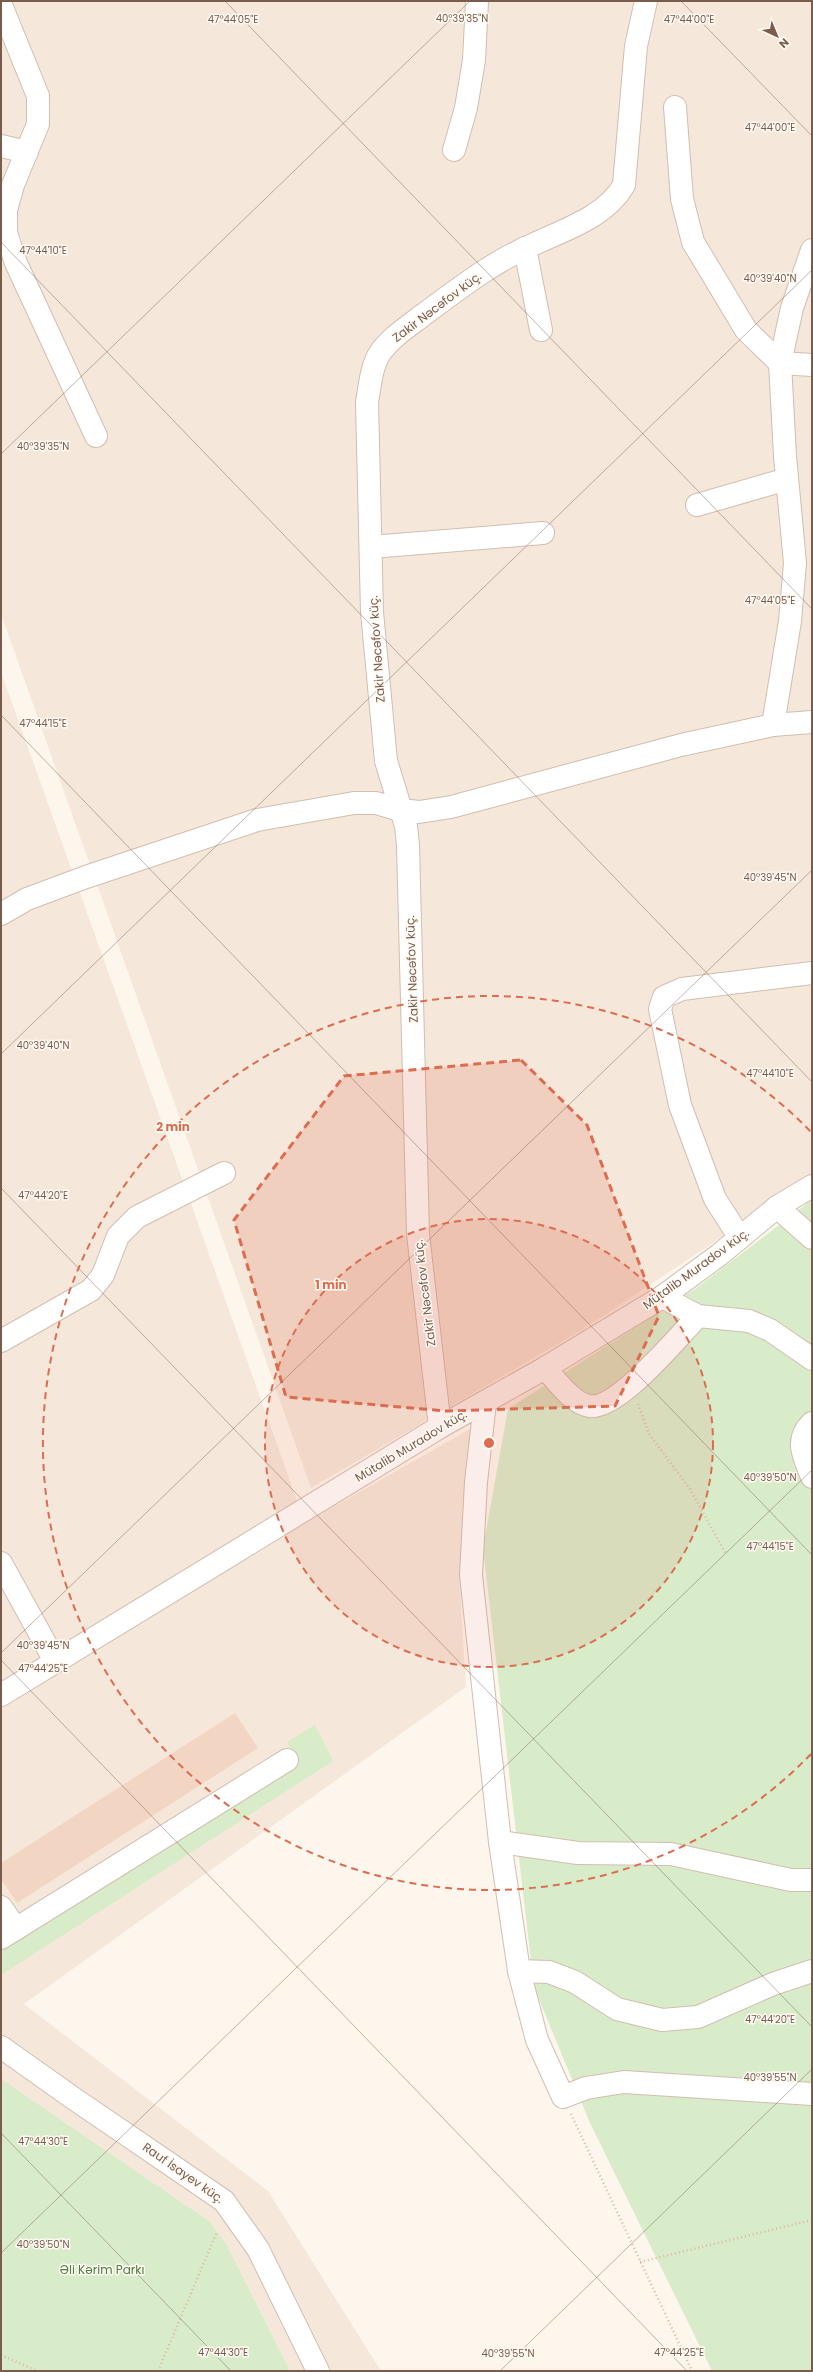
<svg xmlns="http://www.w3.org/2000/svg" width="813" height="2372" viewBox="0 0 813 2372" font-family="Poppins,sans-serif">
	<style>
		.residential { fill: #f5e8da }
		.green { fill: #d8ecc9 }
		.building { fill: #f3d5c3 }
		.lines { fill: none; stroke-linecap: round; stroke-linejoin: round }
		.minor-casing { stroke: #d1beb0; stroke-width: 24 }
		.path { stroke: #d9b8a5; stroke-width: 2.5; stroke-dasharray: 1 3; stroke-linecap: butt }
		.minor { stroke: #fff; stroke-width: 22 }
		.marked { fill: #dc6d51; fill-opacity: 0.2; stroke: #dc6d51; stroke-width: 3; stroke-dasharray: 8 5; stroke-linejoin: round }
		.ticks { fill: none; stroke: #7a5c4d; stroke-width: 1; stroke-opacity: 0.45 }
		.ring { fill: none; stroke: #dc6d51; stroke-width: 2; stroke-dasharray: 7 5 }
		.labels { text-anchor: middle; stroke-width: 3; stroke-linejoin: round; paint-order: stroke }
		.street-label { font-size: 12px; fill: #7a5c4d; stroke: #fffaf3 }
		.park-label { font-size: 12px; fill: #537a41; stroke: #fffaf3 }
		.ticks-label { font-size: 10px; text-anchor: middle; fill: #7a5c4d; stroke: #fffaf3; stroke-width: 3; stroke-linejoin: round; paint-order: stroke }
		.centre { fill: #dc6d51; stroke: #fffaf3; stroke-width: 2 }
		.ring-label { font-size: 12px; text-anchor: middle; font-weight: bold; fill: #dc6d51; stroke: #fffaf3; stroke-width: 3; stroke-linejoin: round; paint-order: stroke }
	</style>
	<rect width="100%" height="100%" fill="#fdf6ec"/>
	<!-- residential -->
	<g class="residential">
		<path d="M 1,1 L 812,1 L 812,1175 L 769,1200 L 722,1237 L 580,1331 L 311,1488 L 1,614 Z"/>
		<path d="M 1,672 L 305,1523 L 470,1429 L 459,1574 L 466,1687 L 24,2004 L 268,2191 L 381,2371 L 1,2371 Z"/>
	</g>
	<!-- green -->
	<g class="green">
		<path d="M 812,1200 L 812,2371 L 712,2371 L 590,2123 L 534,1987 L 483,1548 L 508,1409 L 695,1289 Z"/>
		<path d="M 315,1725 L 333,1761 L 1,1975 L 1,1948 L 298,1761 L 287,1742 Z"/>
		<path d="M 1,2079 L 210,2222 L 226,2244 L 290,2371 L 1,2371 Z"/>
	</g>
	<!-- building -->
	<path class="building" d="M 235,1713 L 258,1748 L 17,1903 L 1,1879 L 1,1863 Z"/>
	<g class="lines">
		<defs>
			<g id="minor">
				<path d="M 1,5 L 38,96 L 38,124 L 13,185 L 6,210 L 6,233 L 16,263 L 96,436"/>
				<path d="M 675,107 L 682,199 L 693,242 L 746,330 L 780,363 L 812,365"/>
				<path d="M 1,146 L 27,152"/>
				<path d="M 454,150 L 466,108 L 474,60 L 477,1"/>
				<path d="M 525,248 L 541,330"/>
				<path d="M 697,505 L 787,479"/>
				<path d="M 371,547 L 543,533"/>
				<path d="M 773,725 L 790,621 L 795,563 L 785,456 L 780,363 L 792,308 L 812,250"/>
				<path d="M 1,914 L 27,899 L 86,877 L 257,820 L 354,803 L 376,803 L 400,810 L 419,812 L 451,807 L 681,745 L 773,725 L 812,722"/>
				<path d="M 777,1207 L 812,1238"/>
				<path d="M 740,1238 L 715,1199 L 680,1105 L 660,1009 L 664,997 L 682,989 L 812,973"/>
				<path d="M 662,1297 L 698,1316 L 749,1321 L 770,1330 L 812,1359"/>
				<path d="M 1,1341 L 91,1290 L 103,1275 L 118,1236 L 137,1217 L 224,1173"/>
				<path d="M 545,1368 C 556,1380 572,1403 589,1406 C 617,1411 678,1337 698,1316"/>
				<path d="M 485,1403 L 476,1482 L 471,1575 L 500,1842 L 519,1971 L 537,2040 L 563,2097 L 586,2088 L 624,2082 L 812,2094"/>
				<path d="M 812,1423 C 794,1440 804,1457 812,1477"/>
				<path d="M 440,1427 L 418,1234 L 408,845 L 406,826 L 386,761 L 372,612 L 367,402 C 370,386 371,367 380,353 C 391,337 409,326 423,315 C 457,290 491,263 530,246 C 563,230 605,218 624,185 L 636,46 L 646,1"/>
				<path d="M 1,1563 L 55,1661"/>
				<path d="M 1,1695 L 440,1427 L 545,1368 L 662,1297 L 719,1255 L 777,1207 L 812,1186"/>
				<path d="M 500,1842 L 578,1853 L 671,1854 L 791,1880 L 812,1880"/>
				<path d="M 1,1907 L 16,1929"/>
				<path d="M 1,1938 L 287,1760"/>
				<path d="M 519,1971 L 549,1972 L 575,1982 L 617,2009 L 662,2020 L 698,2017 L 773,1984 L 812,1971"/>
				<path d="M 1,2047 L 73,2098 L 224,2201 L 258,2249 L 318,2371"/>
			</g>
		</defs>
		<!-- minor casing -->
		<use href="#minor" class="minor-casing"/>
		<!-- path -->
		<g class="path">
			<path d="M 638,1404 L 649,1434 L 690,1489 L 726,1554"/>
			<path d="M 571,2114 L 692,2371"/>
			<path d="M 640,2262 L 812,2220"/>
			<path d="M 1,2355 L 37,2371"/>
			<path d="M 158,2371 L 217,2232"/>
		</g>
		<!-- minor -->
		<use href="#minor" class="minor"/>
	</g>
	<!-- marked area -->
	<path class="marked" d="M 521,1060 L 587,1125 L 659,1316 L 615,1406 L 446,1411 L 286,1397 L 234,1220 L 344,1076 Z"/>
	<!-- ticks -->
	<path class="ticks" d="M 225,1 L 812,609M 681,1 L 812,136M 1,242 L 812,1082M 1,454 L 470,1M 1,715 L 812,1555M 1,1054 L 812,270M 1,1188 L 812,2027M 1,1653 L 812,870M 1,1660 L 687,2371M 1,2133 L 231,2371M 1,2253 L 812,1470M 500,2371 L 812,2069"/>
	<!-- distance rings -->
	<circle cx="489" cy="1443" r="224" fill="#dc6d51" fill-opacity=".12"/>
	<g class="ring">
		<circle cx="489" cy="1443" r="224"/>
		<path d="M811 1754A447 447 0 1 1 811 1132"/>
	</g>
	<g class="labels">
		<!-- street labels -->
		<g class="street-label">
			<text transform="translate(437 307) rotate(-37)" y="4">Zakir Nəcəfov küç.</text>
			<text transform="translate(377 649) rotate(-94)" y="4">Zakir Nəcəfov küç.</text>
			<text transform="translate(412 969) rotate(-92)" y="4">Zakir Nəcəfov küç.</text>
			<text transform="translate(696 1269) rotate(-36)" y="4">Mütalib Muradov küç.</text>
			<text transform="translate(425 1293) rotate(-97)" y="4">Zakir Nəcəfov küç.</text>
			<text transform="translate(411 1446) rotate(-31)" y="4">Mütalib Muradov küç.</text>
			<text transform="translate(183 2173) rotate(35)" y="4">Rauf İsayev küç.</text>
		</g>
		<!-- park labels -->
		<g class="park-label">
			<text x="102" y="2274">Əli Kərim Parkı</text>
		</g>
	</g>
	<g class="ticks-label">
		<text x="462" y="22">40°39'35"N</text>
		<text x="233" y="23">47°44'05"E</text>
		<text x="689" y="23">47°44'00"E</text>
		<text x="770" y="131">47°44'00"E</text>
		<text x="43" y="254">47°44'10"E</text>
		<text x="770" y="282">40°39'40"N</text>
		<text x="43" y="450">40°39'35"N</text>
		<text x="770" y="604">47°44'05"E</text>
		<text x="43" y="727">47°44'15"E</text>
		<text x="770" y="881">40°39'45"N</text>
		<text x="43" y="1049">40°39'40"N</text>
		<text x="770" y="1077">47°44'10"E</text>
		<text x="43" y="1199">47°44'20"E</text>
		<text x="770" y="1481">40°39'50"N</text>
		<text x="770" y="1550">47°44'15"E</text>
		<text x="43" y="1649">40°39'45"N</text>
		<text x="43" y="1672">47°44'25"E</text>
		<text x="770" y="2023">47°44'20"E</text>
		<text x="770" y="2081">40°39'55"N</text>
		<text x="43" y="2145">47°44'30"E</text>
		<text x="43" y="2248">40°39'50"N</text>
		<text x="223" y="2356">47°44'30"E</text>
		<text x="679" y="2356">47°44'25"E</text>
		<text x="508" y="2357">40°39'55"N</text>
	</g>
	<circle cx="489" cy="1443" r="6" class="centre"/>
	<g class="ring-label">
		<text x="173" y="1131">2 min</text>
		<text x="331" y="1289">1 min</text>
	</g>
	<!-- border -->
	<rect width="813" height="2372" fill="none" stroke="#7a5c4d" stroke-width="4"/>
	<!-- north arrow -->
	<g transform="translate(777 36) rotate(136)" stroke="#fffaf3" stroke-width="3" paint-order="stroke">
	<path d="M0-3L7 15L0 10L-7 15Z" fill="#7a5c4d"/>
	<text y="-6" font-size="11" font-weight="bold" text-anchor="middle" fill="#7a5c4d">N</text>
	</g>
</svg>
